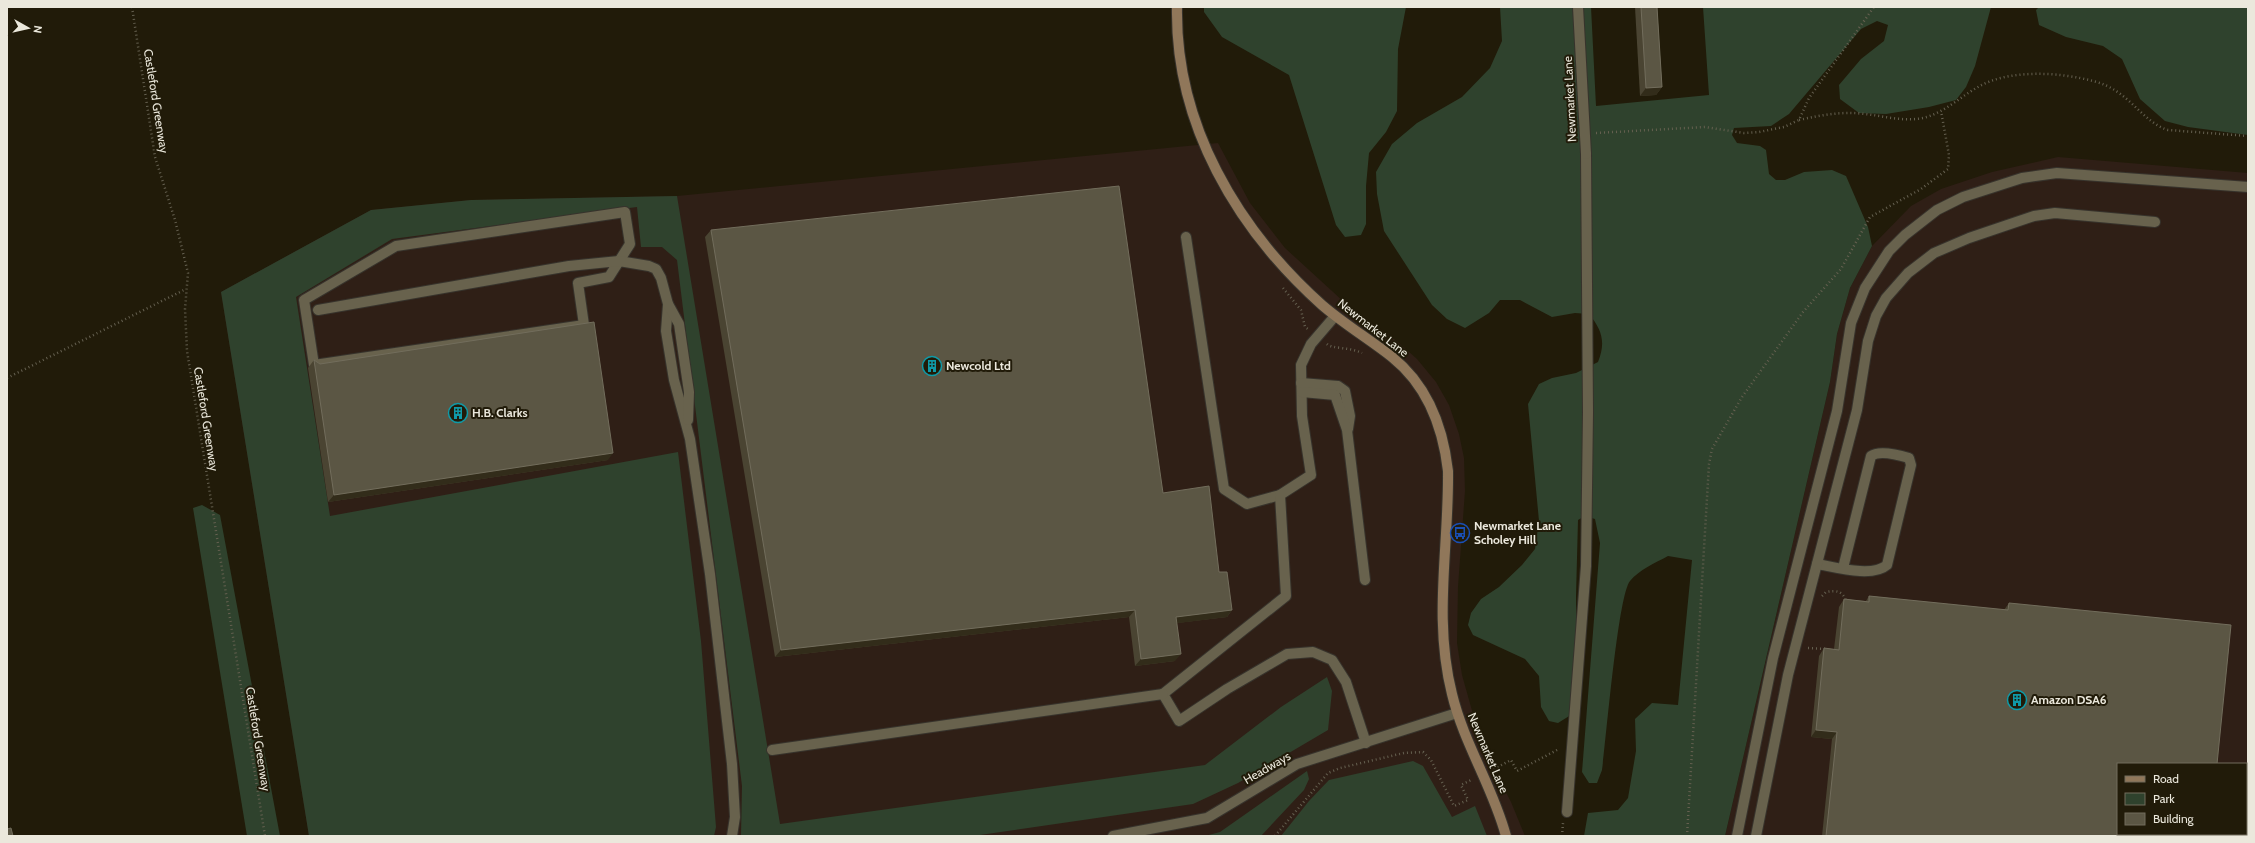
<svg xmlns="http://www.w3.org/2000/svg" width="2255" height="843" viewBox="0 0 2255 843" font-family="Cabin,sans-serif">
	<style>
		.industrial { fill: #2f1f16; fill-rule: evenodd }
		.green { fill: #2f422d }
		.lines { fill: none; stroke-linecap: round; stroke-linejoin: round }
		.service-casing { stroke: #37332c; stroke-width: 12 }
		.pedestrian-casing { stroke: #37332c; stroke-width: 12 }
		.minor-casing { stroke: #37332c; stroke-width: 12 }
		.secondary-casing { stroke: #37332c; stroke-width: 12 }
		.path { stroke: #656050; stroke-width: 2.5; stroke-dasharray: 1 3; stroke-linecap: butt }
		.service { stroke: #68624d; stroke-width: 10 }
		.pedestrian { stroke: #68624d; stroke-width: 10 }
		.minor { stroke: #68624d; stroke-width: 10 }
		.secondary { stroke: #90775a; stroke-width: 10 }
		.wall { fill: #4a4432 }
		.shaded-wall { fill: #322c1a }
		.building { fill: #5b5644; stroke: #726d5c }
		.labels { text-anchor: middle; stroke-width: 4; stroke-linejoin: round; paint-order: stroke }
		.street-label { font-size: 12px; fill: #ebe8dc; stroke: #211b09 }
		.poi-label { font-size: 12px; font-weight: bold; fill: #ebe8dc; stroke: #211b09; text-anchor: start }
	</style>
	<rect width="100%" height="100%" fill="#211b09"/>
	<!-- industrial -->
	<g class="industrial">
		<path d="M 1218,143 L 1250,203 L 1285,248 L 1344,302 L 1398,342 L 1417,359 L 1436,382 L 1449,405 L 1459,434 L 1464,458 L 1465,491 L 1458,587 L 1457,643 L 1462,675 L 1482,746 L 1511,802 L 1525,836 L 309,836 L 221,292 L 371,210 L 471,200 L 677,196 Z"/>
		<path d="M 2058,157 L 2248,173 L 2248,836 L 1725,836 L 1830,382 L 1837,334 L 1850,288 L 1872,246 L 1911,206 L 1941,189 L 1992,172 ZM 2118,764 L 2246,764 L 2246,834 L 2118,834 Z"/>
	</g>
	<!-- green -->
	<g class="green">
		<path d="M 1204,7 L 1406,7 L 1398,49 L 1397,111 L 1386,132 L 1369,153 L 1366,186 L 1366,224 L 1361,235 L 1345,237 L 1336,225 L 1289,75 L 1222,37 L 1204,12 Z"/>
		<path d="M 1500,7 L 1591,7 L 1596,106 L 1709,95 L 1703,7 L 1991,7 L 1975,66 L 1966,87 L 1956,100 L 1929,107 L 1886,114 L 1859,113 L 1840,99 L 1839,85 L 1861,59 L 1884,41 L 1888,25 L 1877,21 L 1861,29 L 1789,114 L 1771,126 L 1734,128 L 1732,135 L 1737,143 L 1760,146 L 1766,150 L 1769,174 L 1776,180 L 1785,180 L 1804,172 L 1832,170 L 1846,176 L 1868,227 L 1872,246 L 1850,288 L 1837,334 L 1830,382 L 1725,836 L 1584,836 L 1588,813 L 1618,810 L 1628,798 L 1636,751 L 1635,719 L 1652,703 L 1678,705 L 1692,560 L 1668,556 C 1655,563 1639,570 1630,581 C 1618,595 1606,741 1602,770 L 1597,783 L 1589,783 L 1582,772 L 1600,543 L 1595,519 L 1585,516 L 1578,520 L 1576,596 L 1577,698 L 1574,713 L 1558,723 L 1549,721 L 1541,707 L 1539,676 L 1525,659 L 1473,635 L 1468,625 L 1471,613 L 1481,599 L 1499,587 L 1522,565 L 1535,549 L 1539,521 L 1528,404 L 1539,384 L 1552,378 L 1576,373 L 1598,362 C 1606,342 1602,330 1589,314 L 1575,313 L 1552,317 L 1520,300 L 1500,300 L 1489,313 L 1465,328 L 1447,319 L 1432,305 L 1384,231 L 1377,194 L 1376,172 L 1392,144 L 1417,123 L 1462,97 L 1490,68 L 1502,41 Z"/>
		<path d="M 2039,7 L 2248,7 L 2248,135 L 2188,127 L 2165,121 L 2140,99 L 2122,59 L 2103,46 L 2066,37 L 2039,25 L 2036,10 Z"/>
		<path d="M 677,196 L 780,824 L 1205,765 L 1281,707 L 1327,677 L 1332,691 L 1328,730 L 1238,783 L 1193,804 L 973,836 L 741,835 L 742,786 L 677,260 L 662,247 L 641,247 L 637,207 L 392,239 L 296,297 L 330,516 L 678,452 L 701,641 L 716,827 L 714,836 L 309,836 L 221,292 L 371,210 L 471,200 Z"/>
		<path d="M 202,505 L 220,515 L 280,836 L 247,836 L 193,508 Z"/>
		<path d="M 1413,761 L 1423,766 L 1452,817 L 1475,806 L 1487,836 L 1281,836 L 1309,801 L 1329,780 Z"/>
		<path d="M 1307,771 L 1309,779 L 1304,790 L 1261,836 L 1205,836 L 1220,832 Z"/>
	</g>
	<g class="lines">
		<defs>
			<g id="service">
				<path d="M 625,212 L 630,244 L 609,277 L 578,283 L 584,325 L 314,365 L 304,300 L 396,246 Z"/>
				<path d="M 1186,237 L 1224,489 L 1247,504 L 1280,495"/>
				<path d="M 668,304 L 666,331 L 674,380 L 690,439 L 710,574 L 732,764 L 735,817 L 732,836"/>
				<path d="M 318,310 L 569,266 L 619,261 L 649,266 L 656,269 L 661,278 L 668,304 L 679,324 L 689,392 L 688,420"/>
				<path d="M 1335,316 L 1311,344 L 1301,365 L 1302,416 L 1311,475 L 1280,495 L 1286,596 L 1163,694 L 1179,721 L 1227,689 L 1287,654 L 1313,652 L 1332,660 L 1346,682 L 1366,743"/>
				<path d="M 1301,383 L 1338,386 L 1345,391 L 1350,416 L 1348,429"/>
				<path d="M 1302,392 L 1335,395 L 1347,430 L 1365,580"/>
				<path d="M 1817,564 C 1835,567 1872,578 1887,565 L 1911,465 L 1909,458 C 1899,455 1879,450 1871,456 L 1843,568"/>
				<path d="M 772,750 L 1163,694"/>
				<path d="M 1737,836 L 1773,658 L 1837,411 L 1851,323 L 1865,288 L 1889,251 L 1905,235 L 1937,210 L 1963,197 L 2022,178 L 2057,173 L 2248,187"/>
			</g>
			<path id="pedestrian" d="M 1567,812 L 1586,566 L 1588,412 L 1586,154"/>
			<g id="minor">
				<path d="M 1578,7 L 1586,154"/>
				<path d="M 1113,836 L 1207,818 L 1297,764 L 1457,713"/>
				<path d="M 1756,836 L 1788,675 L 1857,410 L 1868,341 L 1876,316 L 1886,298 L 1908,273 L 1934,253 L 1969,238 L 2034,216 L 2055,213 L 2155,222"/>
			</g>
			<path id="secondary" d="M 1177,7 C 1175,124 1237,229 1322,305 C 1344,324 1369,339 1392,357 C 1427,385 1443,427 1448,471 C 1449,547 1433,619 1452,694 C 1464,744 1493,787 1506,836"/>
		</defs>
		<!-- service casing -->
		<use href="#service" class="service-casing"/>
		<!-- pedestrian casing -->
		<use href="#pedestrian" class="pedestrian-casing"/>
		<!-- minor casing -->
		<use href="#minor" class="minor-casing"/>
		<!-- secondary casing -->
		<use href="#secondary" class="secondary-casing"/>
		<!-- path -->
		<g class="path">
			<path d="M 132,7 L 155,157 L 175,220 L 188,273 L 185,309 L 187,351 L 265,836"/>
			<path d="M 1799,120 C 1822,115 1842,111 1865,114 C 1884,116 1903,122 1923,118 C 1944,113 1960,97 1978,87 C 2009,69 2059,72 2093,81 C 2130,90 2140,121 2168,130 L 2248,136"/>
			<path d="M 1596,133 L 1705,127 L 1744,133 L 1759,132 L 1784,127 L 1799,120 L 1809,98 L 1874,7"/>
			<path d="M 1283,288 L 1301,310 L 1305,327 L 1308,329"/>
			<path d="M 1327,344 C 1332,349 1350,347 1362,353"/>
			<path d="M 7,378 L 186,289"/>
			<path d="M 1822,596 L 1826,592 C 1836,590 1843,591 1846,601"/>
			<path d="M 1808,648 L 1827,649"/>
			<path d="M 1494,769 L 1511,760 L 1517,771 L 1559,749"/>
			<path d="M 1275,836 L 1328,773 L 1340,768 L 1404,753 L 1423,752 L 1431,760 L 1454,806 L 1468,800 L 1461,785 L 1471,780"/>
			<path d="M 1562,836 L 1563,823"/>
			<path d="M 1687,836 L 1709,464 L 1712,449 L 1742,397 L 1803,312 L 1841,269 L 1870,217 L 1921,189 L 1948,169 L 1949,155 L 1941,111"/>
		</g>
		<!-- service -->
		<use href="#service" class="service"/>
		<!-- pedestrian -->
		<use href="#pedestrian" class="pedestrian"/>
		<!-- minor -->
		<use href="#minor" class="minor"/>
		<!-- secondary -->
		<use href="#secondary" class="secondary"/>
	</g>
	<!-- wall -->
	<g class="wall">
		<path d="M 1635,7 L 1657,7 L 1662,87 L 1656,95 L 1640,96 Z"/>
		<path d="M 711,230 L 1163,493 L 1219,572 L 1232,610 L 1227,617 L 1177,623 L 1175,661 L 1135,666 L 1129,617 L 775,657 L 705,237 Z"/>
		<path d="M 314,360 L 320,364 L 608,460 L 328,502 L 308,368 Z"/>
		<path d="M 1869,596 L 2004,610 L 2009,603 L 2209,836 L 1822,836 L 1832,739 L 1811,737 L 1819,656 L 1824,648 L 1834,649 L 1839,607 L 1844,599 L 1866,601 Z"/>
	</g>
	<!-- shaded-wall -->
	<g class="shaded-wall">
		<path d="M 1662,87 L 1656,95 L 1640,96 L 1646,88 Z"/>
		<path d="M 613,453 L 608,460 L 328,502 L 334,495 Z"/>
		<path d="M 1135,610 L 1129,617 L 775,657 L 781,650 Z"/>
		<path d="M 1232,610 L 1227,617 L 1171,624 L 1176,617 Z"/>
		<path d="M 1181,654 L 1175,661 L 1135,666 L 1141,659 Z"/>
		<path d="M 1816,730 L 1837,732 L 1832,739 L 1811,737 Z"/>
	</g>
	<!-- building -->
	<g class="building">
		<path d="M 1641,7 L 1657,7 L 1662,87 L 1646,88 Z"/>
		<path d="M 1119,186 L 1163,493 L 1209,486 L 1219,572 L 1227,572 L 1232,610 L 1176,617 L 1181,654 L 1141,659 L 1135,610 L 781,650 L 711,230 Z"/>
		<path d="M 594,322 L 613,453 L 334,495 L 314,360 L 320,364 Z"/>
		<path d="M 1869,596 L 2008,610 L 2009,603 L 2231,625 L 2217,764 L 2118,764 L 2118,834 L 2209,834 L 2209,836 L 1826,836 L 1837,732 L 1816,730 L 1824,648 L 1839,650 L 1844,599 L 1869,602 Z"/>
		<path d="M 11,828 L 13,836 L 7,836 L 7,829 Z"/>
	</g>
	<!-- icons -->
	<defs>
		<symbol id="building-ring" viewBox="-11 -11 22 22"><circle r="9.5" fill="#211b09" stroke="#0f9aa8" stroke-width="1.5"/><path d="M-4-6H4V6H1V3H-1V6H-4ZM-2.5-4.3h1.7v1.8h-1.7ZM.8-4.3h1.7v1.8H.8ZM-2.5-1h1.7V.8h-1.7ZM.8-1h1.7V.8H.8Z" fill="#0f9aa8"/></symbol>
		<symbol id="bus-ring" viewBox="-11 -11 22 22"><circle r="9.5" fill="#211b09" stroke="#1a4fb4" stroke-width="1.5"/><path d="M-5-6H5V4H4V6H2V4H-2V6H-4V4H-5ZM-3.5-4V0h7V-4ZM-3.5 1.2v1.5H-2V1.2ZM2 1.2v1.5H3.5V1.2Z" fill="#1a4fb4"/></symbol>
	</defs>
	<g fill-rule="evenodd">
		<use href="#building-ring" x="921" y="355" width="22" height="22"/>
		<use href="#building-ring" x="447" y="402" width="22" height="22"/>
		<use href="#bus-ring" x="1449" y="522" width="22" height="22"/>
		<use href="#building-ring" x="2006" y="689" width="22" height="22"/>
	</g>
	<g class="labels">
		<!-- street labels -->
		<g class="street-label">
			<text transform="translate(1570 99) rotate(-93)" y="4">Newmarket Lane</text>
			<text transform="translate(156 101) rotate(81)" y="4">Castleford Greenway</text>
			<text transform="translate(1373 328) rotate(38)" y="4">Newmarket Lane</text>
			<text transform="translate(206 419) rotate(81)" y="4">Castleford Greenway</text>
			<text transform="translate(258 739) rotate(81)" y="4">Castleford Greenway</text>
			<text transform="translate(1488 753) rotate(67)" y="4">Newmarket Lane</text>
			<text transform="translate(1267 768) rotate(-30)" y="4">Headways</text>
		</g>
		<!-- poi labels -->
		<g class="poi-label">
			<text x="946" y="370">Newcold Ltd</text>
			<text x="472" y="417">H.B. Clarks</text>
			<text x="1474" y="530">Newmarket Lane<tspan x="1474" dy="14">Scholey Hill</tspan></text>
			<text x="2031" y="704">Amazon DSA6</text>
		</g>
	</g>
	<!-- border -->
	<rect width="2255" height="843" fill="none" stroke="#ebe8dc" stroke-width="16"/>
	<!-- legend -->
	<rect x="2117" y="763" width="130" height="72" fill="#211b09" stroke="#726d5d"/>
	<rect x="2125" y="776" width="20" height="6" fill="#90775a" stroke="#726d5d"/>
	<text x="2153" y="783" font-size="12" fill="#ebe8dc">Road</text>
	<rect x="2125" y="793" width="20" height="12" fill="#2f422d" stroke="#726d5d"/>
	<text x="2153" y="803" font-size="12" fill="#ebe8dc">Park</text>
	<rect x="2125" y="813" width="20" height="12" fill="#5b5644" stroke="#726d5d"/>
	<text x="2153" y="823" font-size="12" fill="#ebe8dc">Building</text>
	<!-- north arrow -->
	<g transform="translate(28 28) rotate(98)" stroke="#211b09" stroke-width="3" paint-order="stroke">
	<path d="M0-3L7 15L0 10L-7 15Z" fill="#ebe8dc"/>
	<text y="-6" font-size="11" font-weight="bold" text-anchor="middle" fill="#ebe8dc">N</text>
	</g>
</svg>
